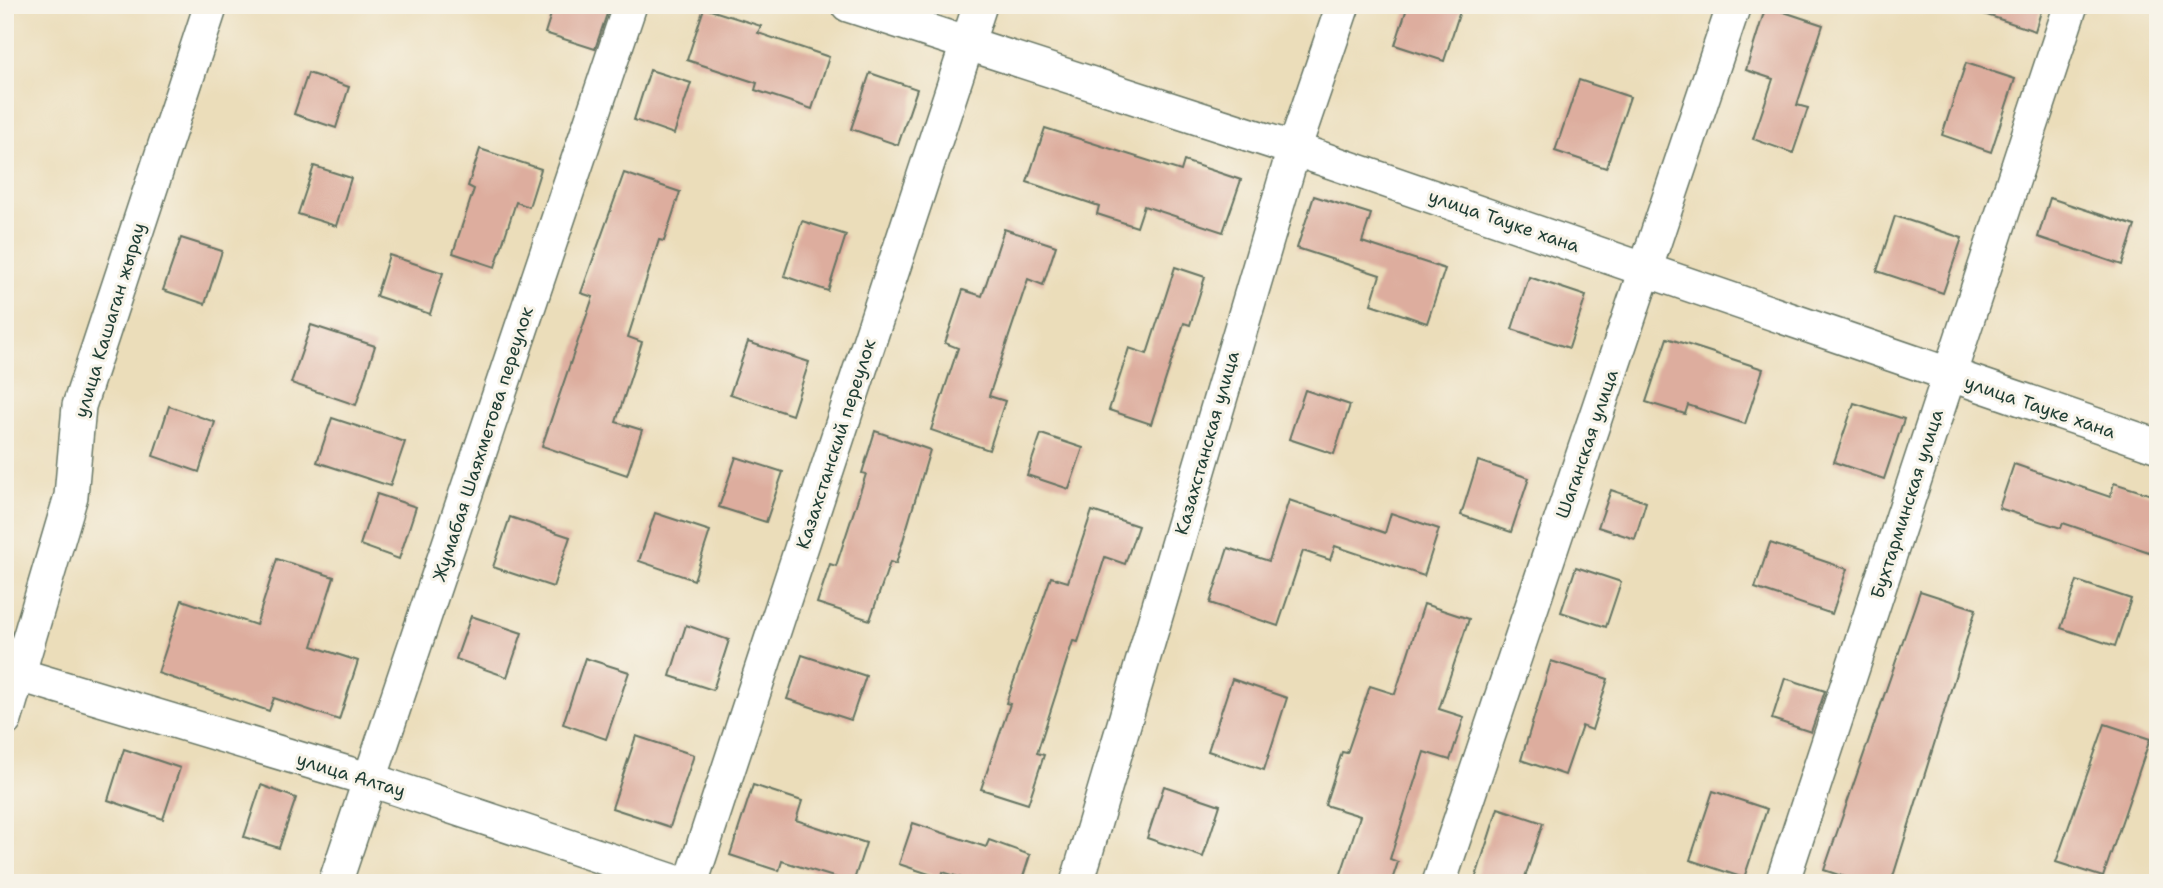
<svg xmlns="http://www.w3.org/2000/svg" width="2163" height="888" viewBox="0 0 2163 888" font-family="'Shantell Sans',sans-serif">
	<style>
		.building { fill: #ddad9e }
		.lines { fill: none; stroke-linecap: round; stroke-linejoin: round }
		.minor-casing { stroke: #667563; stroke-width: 36 }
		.minor { stroke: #fff; stroke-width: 33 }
		.labels { text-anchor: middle; stroke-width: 6; stroke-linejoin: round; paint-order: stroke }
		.street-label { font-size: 18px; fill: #1f3d34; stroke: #f7f3e8 }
	</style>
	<rect width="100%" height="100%" fill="#f7f3e8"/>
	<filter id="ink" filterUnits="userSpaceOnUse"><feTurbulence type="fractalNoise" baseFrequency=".0143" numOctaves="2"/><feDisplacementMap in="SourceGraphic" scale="14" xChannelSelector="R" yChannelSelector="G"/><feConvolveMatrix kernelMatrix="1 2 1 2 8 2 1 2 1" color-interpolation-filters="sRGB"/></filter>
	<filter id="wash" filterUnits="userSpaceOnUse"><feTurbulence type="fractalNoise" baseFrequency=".00686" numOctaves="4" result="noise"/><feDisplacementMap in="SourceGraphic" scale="28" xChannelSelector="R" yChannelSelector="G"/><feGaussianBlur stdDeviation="1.57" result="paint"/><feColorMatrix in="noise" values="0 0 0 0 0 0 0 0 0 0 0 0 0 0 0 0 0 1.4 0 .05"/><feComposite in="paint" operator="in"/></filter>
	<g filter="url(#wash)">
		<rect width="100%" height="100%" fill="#ebddba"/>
		<g id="blocks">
			<!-- building -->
			<g class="building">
				<path d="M 554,5 L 610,5 L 595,49 L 545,33 Z"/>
				<path d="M 1408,5 L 1462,5 L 1444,61 L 1395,45 Z"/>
				<path d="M 1973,5 L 2043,5 L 2035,31 L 1972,10 Z"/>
				<path d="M 1766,6 L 1823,25 L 1797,105 L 1808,108 L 1793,153 L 1753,139 L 1773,79 L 1746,70 Z"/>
				<path d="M 704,8 L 761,26 L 758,33 L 829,57 L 812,109 L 755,90 L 757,83 L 687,60 Z"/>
				<path d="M 1966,63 L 2015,79 L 1991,152 L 1942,135 Z"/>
				<path d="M 650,70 L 691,83 L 674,134 L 634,120 Z"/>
				<path d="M 308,73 L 349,87 L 336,128 L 294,114 Z"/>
				<path d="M 870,73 L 917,89 L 898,145 L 851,129 Z"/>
				<path d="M 1579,80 L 1630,97 L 1606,168 L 1555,151 Z"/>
				<path d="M 1045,128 L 1181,171 L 1184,161 L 1241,180 L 1223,232 L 1144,206 L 1137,227 L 1097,214 L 1099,206 L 1027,182 Z"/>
				<path d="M 480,149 L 541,169 L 529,207 L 516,202 L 495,267 L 453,253 L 474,189 L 468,186 Z"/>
				<path d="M 314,166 L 351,178 L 336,226 L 298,214 Z"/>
				<path d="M 624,173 L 680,192 L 664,241 L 659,240 L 628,337 L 642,342 L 616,422 L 642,430 L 627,475 L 542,446 L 593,297 L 581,293 Z"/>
				<path d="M 1314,196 L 1371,214 L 1362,242 L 1445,269 L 1427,323 L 1371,304 L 1380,275 L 1297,248 Z"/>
				<path d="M 2050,198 L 2135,226 L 2122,265 L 2038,237 Z"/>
				<path d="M 1895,216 L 1962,238 L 1943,293 L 1877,271 Z"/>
				<path d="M 802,221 L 846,235 L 828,291 L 784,276 Z"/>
				<path d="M 1004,229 L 1056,246 L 1043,285 L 1028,279 L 989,396 L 1005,401 L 989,450 L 931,430 L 958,348 L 945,343 L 963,290 L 982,296 Z"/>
				<path d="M 181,238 L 222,251 L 205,304 L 163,290 Z"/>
				<path d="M 389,255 L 443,273 L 430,314 L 376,296 Z"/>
				<path d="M 1175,267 L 1205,277 L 1190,325 L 1184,323 L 1151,424 L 1109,410 L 1129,348 L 1147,354 Z"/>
				<path d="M 1529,277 L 1586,296 L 1569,348 L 1512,329 Z"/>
				<path d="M 311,325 L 375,346 L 356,405 L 291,383 Z"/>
				<path d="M 1667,338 L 1763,369 L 1745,424 L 1688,405 L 1685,414 L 1646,402 Z"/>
				<path d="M 748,342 L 809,362 L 792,415 L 730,394 Z"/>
				<path d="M 1305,390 L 1350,405 L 1334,454 L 1289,439 Z"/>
				<path d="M 1854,403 L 1904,419 L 1884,479 L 1834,462 Z"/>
				<path d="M 169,406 L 215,422 L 199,472 L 153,456 Z"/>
				<path d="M 332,418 L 405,442 L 390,486 L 317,462 Z"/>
				<path d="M 875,431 L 930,450 L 896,564 L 890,562 L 870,620 L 817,603 L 830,564 L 836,566 L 866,474 L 862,473 Z"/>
				<path d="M 1041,434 L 1083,448 L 1069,489 L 1027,475 Z"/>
				<path d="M 736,457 L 783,472 L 766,522 L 719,507 Z"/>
				<path d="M 1478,461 L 1529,478 L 1511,532 L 1461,515 Z"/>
				<path d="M 2014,464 L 2110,497 L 2114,483 L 2158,497 L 2158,555 L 2063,523 L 2061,528 L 1999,508 Z"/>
				<path d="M 1611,490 L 1646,502 L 1635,539 L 1598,527 Z"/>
				<path d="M 377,494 L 416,507 L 399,559 L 360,545 Z"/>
				<path d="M 1289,500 L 1385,533 L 1391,513 L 1439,529 L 1424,576 L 1335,546 L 1330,560 L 1303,551 L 1278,626 L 1210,603 L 1228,548 L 1269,561 Z"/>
				<path d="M 1092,511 L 1138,526 L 1125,564 L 1105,557 L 1078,642 L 1073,641 L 1037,753 L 1044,755 L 1028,804 L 981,789 L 1010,704 L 1006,703 L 1051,577 L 1068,582 Z"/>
				<path d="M 655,513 L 710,531 L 694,580 L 639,561 Z"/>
				<path d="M 510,517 L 570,537 L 553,587 L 493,567 Z"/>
				<path d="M 1770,543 L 1847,569 L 1832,614 L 1755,588 Z"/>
				<path d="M 277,559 L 334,577 L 312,646 L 358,661 L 339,720 L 274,698 L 269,711 L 158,673 L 182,600 L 256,625 Z"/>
				<path d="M 1576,567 L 1621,582 L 1606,627 L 1561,612 Z"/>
				<path d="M 2077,581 L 2131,599 L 2115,646 L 2061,628 Z"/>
				<path d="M 1920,591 L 1976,609 L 1891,883 L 1863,883 L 1824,870 Z"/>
				<path d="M 1424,604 L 1469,619 L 1439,709 L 1464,717 L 1450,760 L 1424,752 L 1390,859 L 1398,862 L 1391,883 L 1338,883 L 1360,816 L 1325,805 L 1342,752 L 1347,753 L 1370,686 L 1395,694 Z"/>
				<path d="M 471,616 L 522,633 L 507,677 L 456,659 Z"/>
				<path d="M 686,625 L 729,640 L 713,690 L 670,676 Z"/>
				<path d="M 802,655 L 866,676 L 851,720 L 787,699 Z"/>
				<path d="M 585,658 L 629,672 L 606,739 L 563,724 Z"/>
				<path d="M 1551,661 L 1608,679 L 1592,730 L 1582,726 L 1565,775 L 1521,760 Z"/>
				<path d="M 1785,678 L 1825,691 L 1811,732 L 1772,719 Z"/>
				<path d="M 1232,679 L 1287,698 L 1264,770 L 1208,751 Z"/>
				<path d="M 2105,724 L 2150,739 L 2103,877 L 2056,862 Z"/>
				<path d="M 636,736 L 694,755 L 670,827 L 612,808 Z"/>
				<path d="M 124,749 L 180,768 L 163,819 L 108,800 Z"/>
				<path d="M 261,785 L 296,798 L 279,848 L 244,837 Z"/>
				<path d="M 753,785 L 802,801 L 796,820 L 866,843 L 853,883 L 782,861 L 779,871 L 730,855 Z"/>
				<path d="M 1164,786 L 1220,805 L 1203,857 L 1147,838 Z"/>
				<path d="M 1713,791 L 1767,809 L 1744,878 L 1690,860 Z"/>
				<path d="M 1498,808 L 1543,823 L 1523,883 L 1474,883 Z"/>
				<path d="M 913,823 L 986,847 L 989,840 L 1030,855 L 1021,883 L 977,883 L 943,872 L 941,878 L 899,864 Z"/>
			</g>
		</g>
	</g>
	<g filter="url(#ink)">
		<use href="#blocks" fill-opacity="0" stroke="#667563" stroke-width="2"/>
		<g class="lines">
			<defs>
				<g id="minor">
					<path d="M 848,5 L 1294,149 L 2158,446"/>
					<path d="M 20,675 L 371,780 L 679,883"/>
					<path d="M 5,720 L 71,496 L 79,406 L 211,5"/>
					<path d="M 335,883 L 630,5"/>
					<path d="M 691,883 L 980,5"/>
					<path d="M 1077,883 L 1294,149 L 1343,5"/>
					<path d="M 1439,883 L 1734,5"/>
					<path d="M 1782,883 L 2071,5"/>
				</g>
			</defs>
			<!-- minor casing -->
			<use href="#minor" class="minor-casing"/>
			<!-- minor -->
			<use href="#minor" class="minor"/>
		</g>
	</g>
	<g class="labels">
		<!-- street labels -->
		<g class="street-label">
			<text transform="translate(1504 221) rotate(19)" y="6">улица Тауке хана</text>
			<text transform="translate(110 320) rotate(-73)" y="6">улица Кашаган жырау</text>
			<text transform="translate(2040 407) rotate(19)" y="6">улица Тауке хана</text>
			<text transform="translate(1207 443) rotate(-74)" y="6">Казахстанская улица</text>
			<text transform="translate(483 444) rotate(-72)" y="6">Жумабая Шаяхметова переулок</text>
			<text transform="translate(836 444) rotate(-72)" y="6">Казахстанский переулок</text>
			<text transform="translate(1587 444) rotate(-71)" y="6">Шаганская улица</text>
			<text transform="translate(1907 504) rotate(-72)" y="6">Бухтарминская улица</text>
			<text transform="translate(351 775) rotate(17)" y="6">улица Алтау</text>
		</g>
	</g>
	<!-- margin -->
	<rect width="2163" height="888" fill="none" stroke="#f7f3e8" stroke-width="28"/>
</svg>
